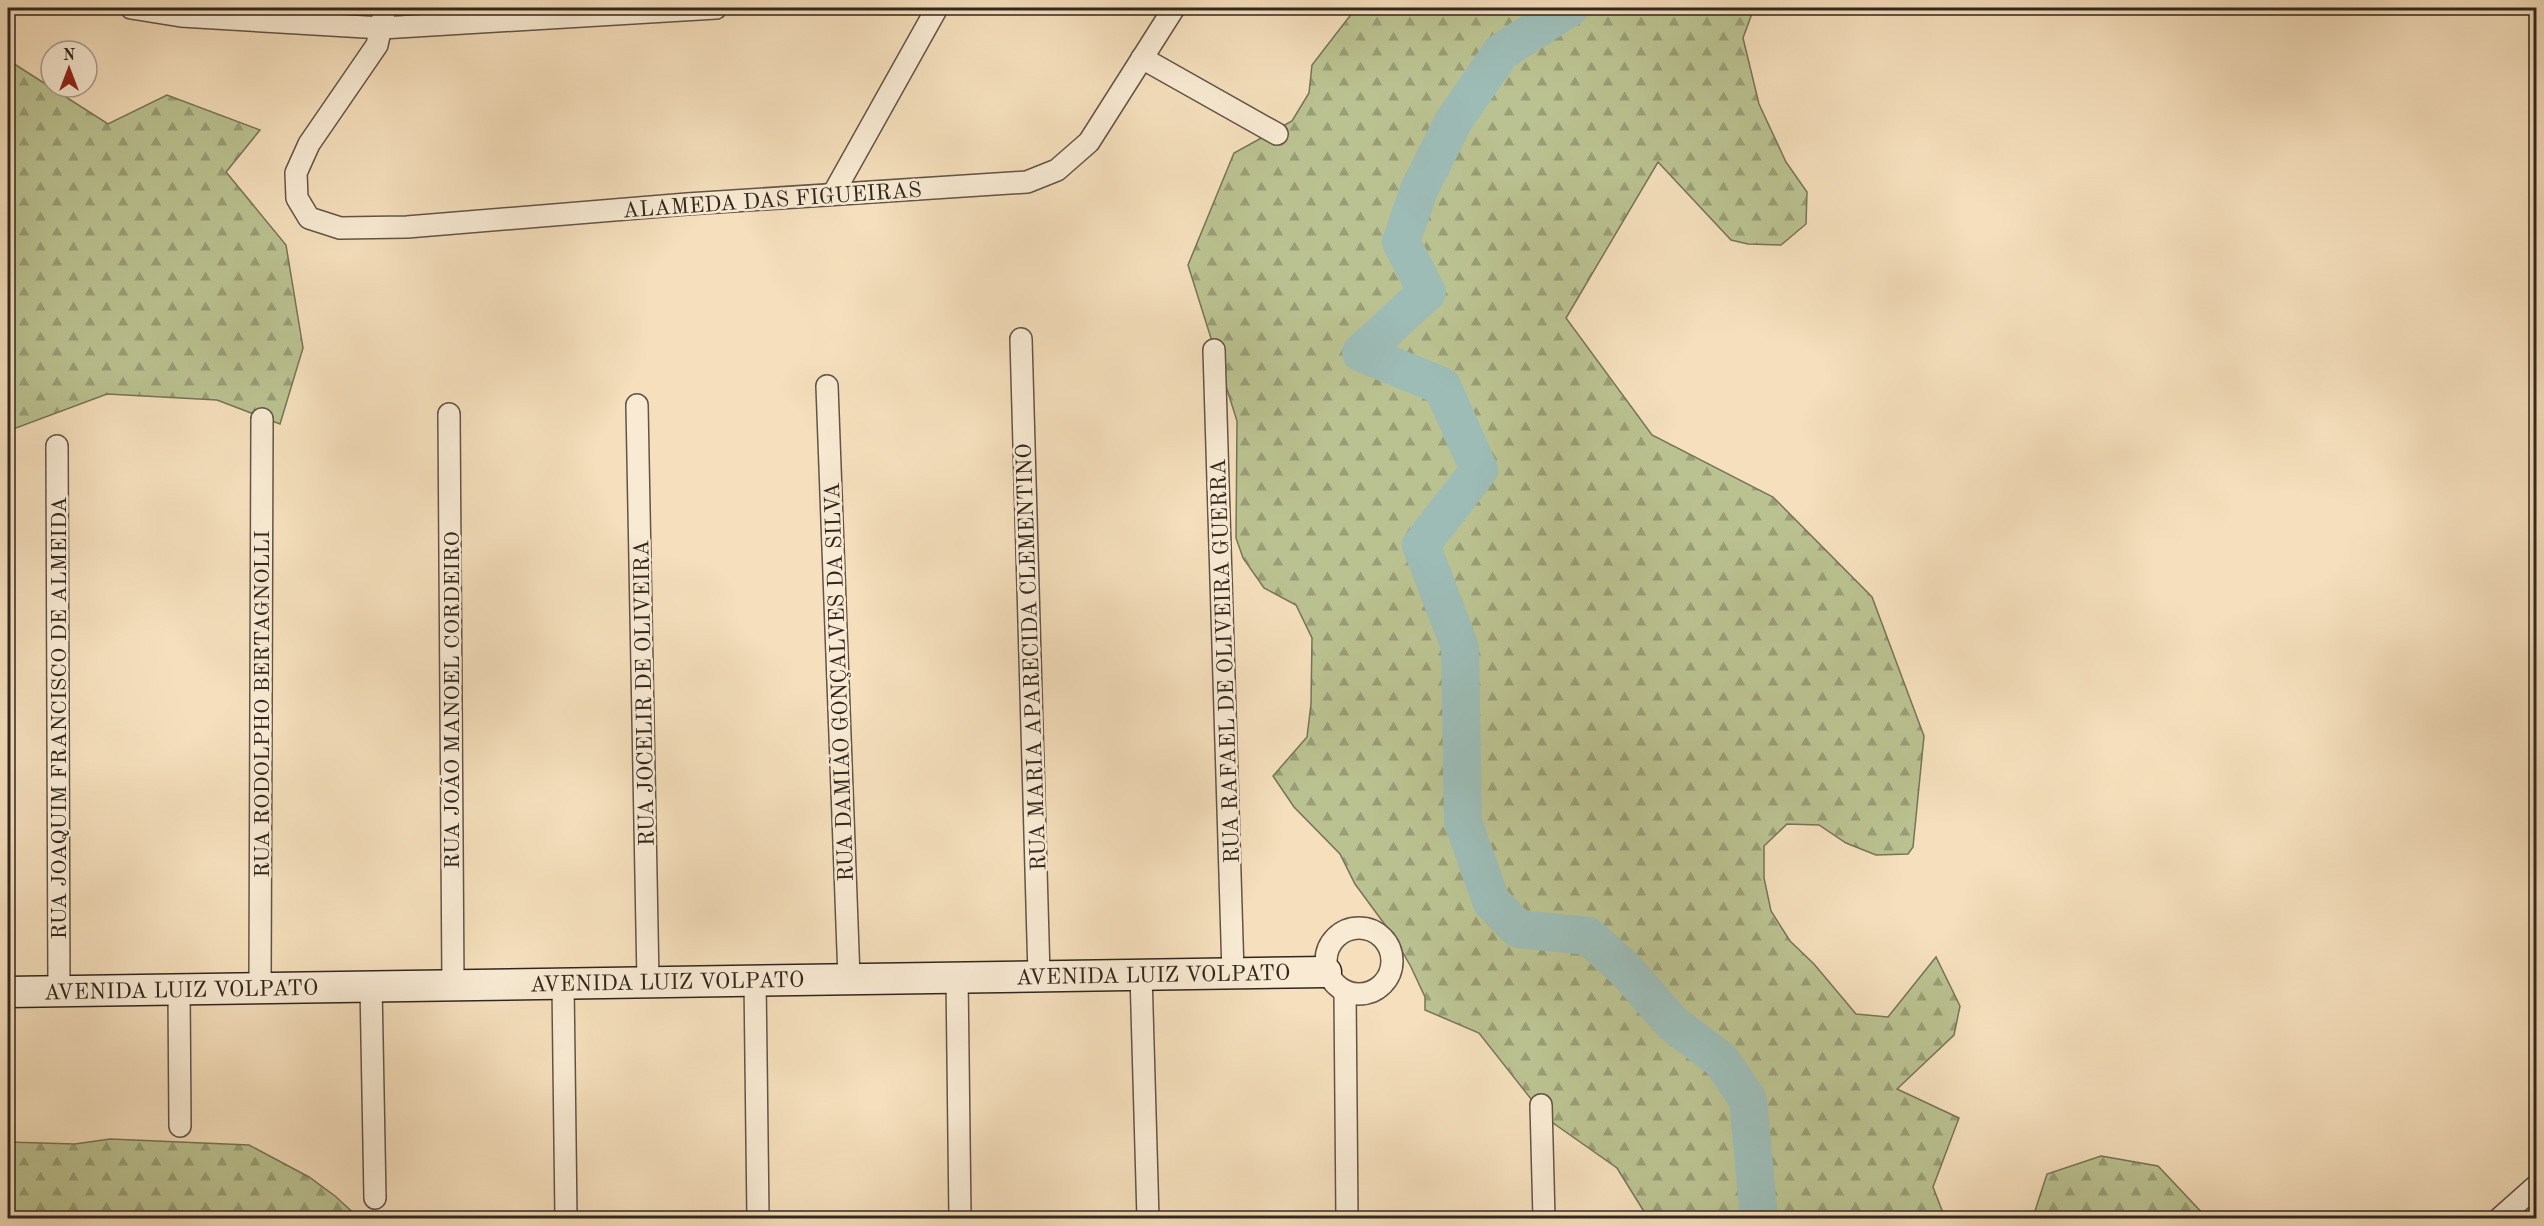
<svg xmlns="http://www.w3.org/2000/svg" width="2544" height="1226" viewBox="0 0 2544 1226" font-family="'Old Standard TT',serif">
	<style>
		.forest { fill: url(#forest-firs); stroke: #767458; stroke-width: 1.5 }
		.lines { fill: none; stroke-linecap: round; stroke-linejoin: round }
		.river { stroke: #9dbcb6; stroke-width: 38 }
		.street-casing { stroke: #625546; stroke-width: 24 }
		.secondary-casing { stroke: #31271e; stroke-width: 33 }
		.street { stroke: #f8ead3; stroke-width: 21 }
		.secondary { stroke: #f8ead3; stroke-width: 30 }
		.labels { text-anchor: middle; stroke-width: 5; stroke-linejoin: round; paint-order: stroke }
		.street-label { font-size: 22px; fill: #31271e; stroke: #f8ead3 }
	</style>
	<defs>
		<pattern id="forest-firs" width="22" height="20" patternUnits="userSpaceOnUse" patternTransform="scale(1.5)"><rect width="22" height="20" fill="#bbc291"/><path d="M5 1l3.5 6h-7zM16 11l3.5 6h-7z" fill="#999e76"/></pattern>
	</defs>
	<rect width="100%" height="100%" fill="#f5dfbc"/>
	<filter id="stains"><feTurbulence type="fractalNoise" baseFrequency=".00333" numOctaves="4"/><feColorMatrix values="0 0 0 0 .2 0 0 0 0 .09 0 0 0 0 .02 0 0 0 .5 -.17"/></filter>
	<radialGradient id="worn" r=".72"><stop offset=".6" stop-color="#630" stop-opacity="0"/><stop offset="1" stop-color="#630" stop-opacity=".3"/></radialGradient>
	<!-- forest -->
	<g class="forest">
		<path d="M 1356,8 L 1754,8 L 1743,38 L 1759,104 L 1786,162 L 1807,192 L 1806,224 L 1781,245 L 1748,244 L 1731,240 L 1658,162 L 1566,318 L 1652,435 L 1773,497 L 1872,597 L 1924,736 L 1913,847 L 1908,854 L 1876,855 L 1846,843 L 1819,825 L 1787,824 L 1764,846 L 1764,878 L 1771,911 L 1790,941 L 1814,964 L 1856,1014 L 1888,1017 L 1936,957 L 1960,1006 L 1954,1035 L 1897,1089 L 1959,1118 L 1933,1187 L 1945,1218 L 1648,1218 L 1617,1168 L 1546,1118 L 1479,1033 L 1425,1010 L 1425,997 L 1411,967 L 1394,937 L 1355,884 L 1340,854 L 1294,807 L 1273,776 L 1307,737 L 1311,704 L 1312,638 L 1296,605 L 1264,588 L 1243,558 L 1236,538 L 1237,421 L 1188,265 L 1234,153 L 1292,121 L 1309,93 L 1312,65 Z"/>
		<path d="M 8,60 L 108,124 L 167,95 L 260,130 L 226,172 L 286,245 L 303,348 L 280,424 L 217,400 L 107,394 L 8,431 Z"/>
		<path d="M 110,1139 L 249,1145 L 309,1177 L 335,1196 L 359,1218 L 8,1218 L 8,1142 L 75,1144 Z"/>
		<path d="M 2101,1156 L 2158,1166 L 2207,1218 L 2035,1218 L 2034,1214 L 2047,1174 Z"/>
	</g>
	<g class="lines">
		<!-- river -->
		<path class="river" d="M 1569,8 L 1501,52 L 1453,122 L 1419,190 L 1401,242 L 1427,292 L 1361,353 L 1442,386 L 1479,470 L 1421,545 L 1460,647 L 1463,822 L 1491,901 L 1518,929 L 1588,936 L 1625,969 L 1672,1023 L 1721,1060 L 1748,1100 L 1759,1218"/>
		<defs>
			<g id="street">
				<path d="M 131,8 L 181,16 L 382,28 L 716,8"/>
				<path d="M 385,8 L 377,45 L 309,144 L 296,173 L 297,198 L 309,218 L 340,228 L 407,227 L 687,204 L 1027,182 L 1057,170 L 1089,142 L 1174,8"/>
				<path d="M 1142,58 L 1277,134"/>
				<path d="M 833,194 L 937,8"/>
				<path d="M 1021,339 L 1039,975"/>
				<path d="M 1214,350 L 1233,973"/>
				<path d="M 827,386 L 849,978"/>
				<path d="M 637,405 L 648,981"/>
				<path d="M 449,414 L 453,985"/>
				<path d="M 57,446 L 59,991"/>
				<circle cx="1359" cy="961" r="33"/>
				<path d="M 1141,974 L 1148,1218"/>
				<path d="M 957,976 L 960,1218"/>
				<path d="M 755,979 L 758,1218"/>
				<path d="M 563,983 L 566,1218"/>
				<path d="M 371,986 L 375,1198"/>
				<path d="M 260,988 L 262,419"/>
				<path d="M 179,989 L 180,1126"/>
				<path d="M 1345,992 L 1347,1218"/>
				<path d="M 1541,1105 L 1544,1218"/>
				<path d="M 2500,1218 L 2536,1186"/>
			</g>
			<path id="secondary" d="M 8,992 L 1326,972"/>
		</defs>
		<!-- street casing -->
		<use href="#street" class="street-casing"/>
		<!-- secondary casing -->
		<use href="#secondary" class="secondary-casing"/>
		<!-- street -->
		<use href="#street" class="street"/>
		<!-- secondary -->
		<use href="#secondary" class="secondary"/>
	</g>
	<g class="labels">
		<!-- street labels -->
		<g class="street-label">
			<text transform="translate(772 199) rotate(-4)" y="8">ALAMEDA DAS FIGUEIRAS</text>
			<text transform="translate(1030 657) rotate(-92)" y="8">RUA MARIA APARECIDA CLEMENTINO</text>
			<text transform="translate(1224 661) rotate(-92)" y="8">RUA RAFAEL DE OLIVEIRA GUERRA</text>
			<text transform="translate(838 682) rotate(-92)" y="8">RUA DAMIÃO GONÇALVES DA SILVA</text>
			<text transform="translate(643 693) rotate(-91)" y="8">RUA JOCELIR DE OLIVEIRA</text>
			<text transform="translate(451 700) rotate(-90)" y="8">RUA JOÃO MANOEL CORDEIRO</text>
			<text transform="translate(261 704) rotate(-90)" y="8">RUA RODOLPHO BERTAGNOLLI</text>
			<text transform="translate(58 718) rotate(-90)" y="8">RUA JOAQUIM FRANCISCO DE ALMEIDA</text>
			<text transform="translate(1153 974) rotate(-1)" y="8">AVENIDA LUIZ VOLPATO</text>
			<text transform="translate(667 981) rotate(-1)" y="8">AVENIDA LUIZ VOLPATO</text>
			<text transform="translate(181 989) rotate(-1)" y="8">AVENIDA LUIZ VOLPATO</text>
		</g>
	</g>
	<!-- margin -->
	<rect width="2544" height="1226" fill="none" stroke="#f5dfbc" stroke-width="30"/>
	<rect x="9" y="9" width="2526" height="1208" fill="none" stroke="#31271e" stroke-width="3"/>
	<rect x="15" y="15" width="2514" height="1196" fill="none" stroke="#31271e" stroke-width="1.5"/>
	<!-- north arrow -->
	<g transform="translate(69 69)"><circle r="28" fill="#f8ead3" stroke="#a89c8b" stroke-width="1.5"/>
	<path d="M0-4.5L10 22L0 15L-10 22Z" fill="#8f2418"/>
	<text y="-9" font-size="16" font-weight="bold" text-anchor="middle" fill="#31271e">N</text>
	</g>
	<rect width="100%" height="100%" filter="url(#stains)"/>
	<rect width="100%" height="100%" fill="url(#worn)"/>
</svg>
